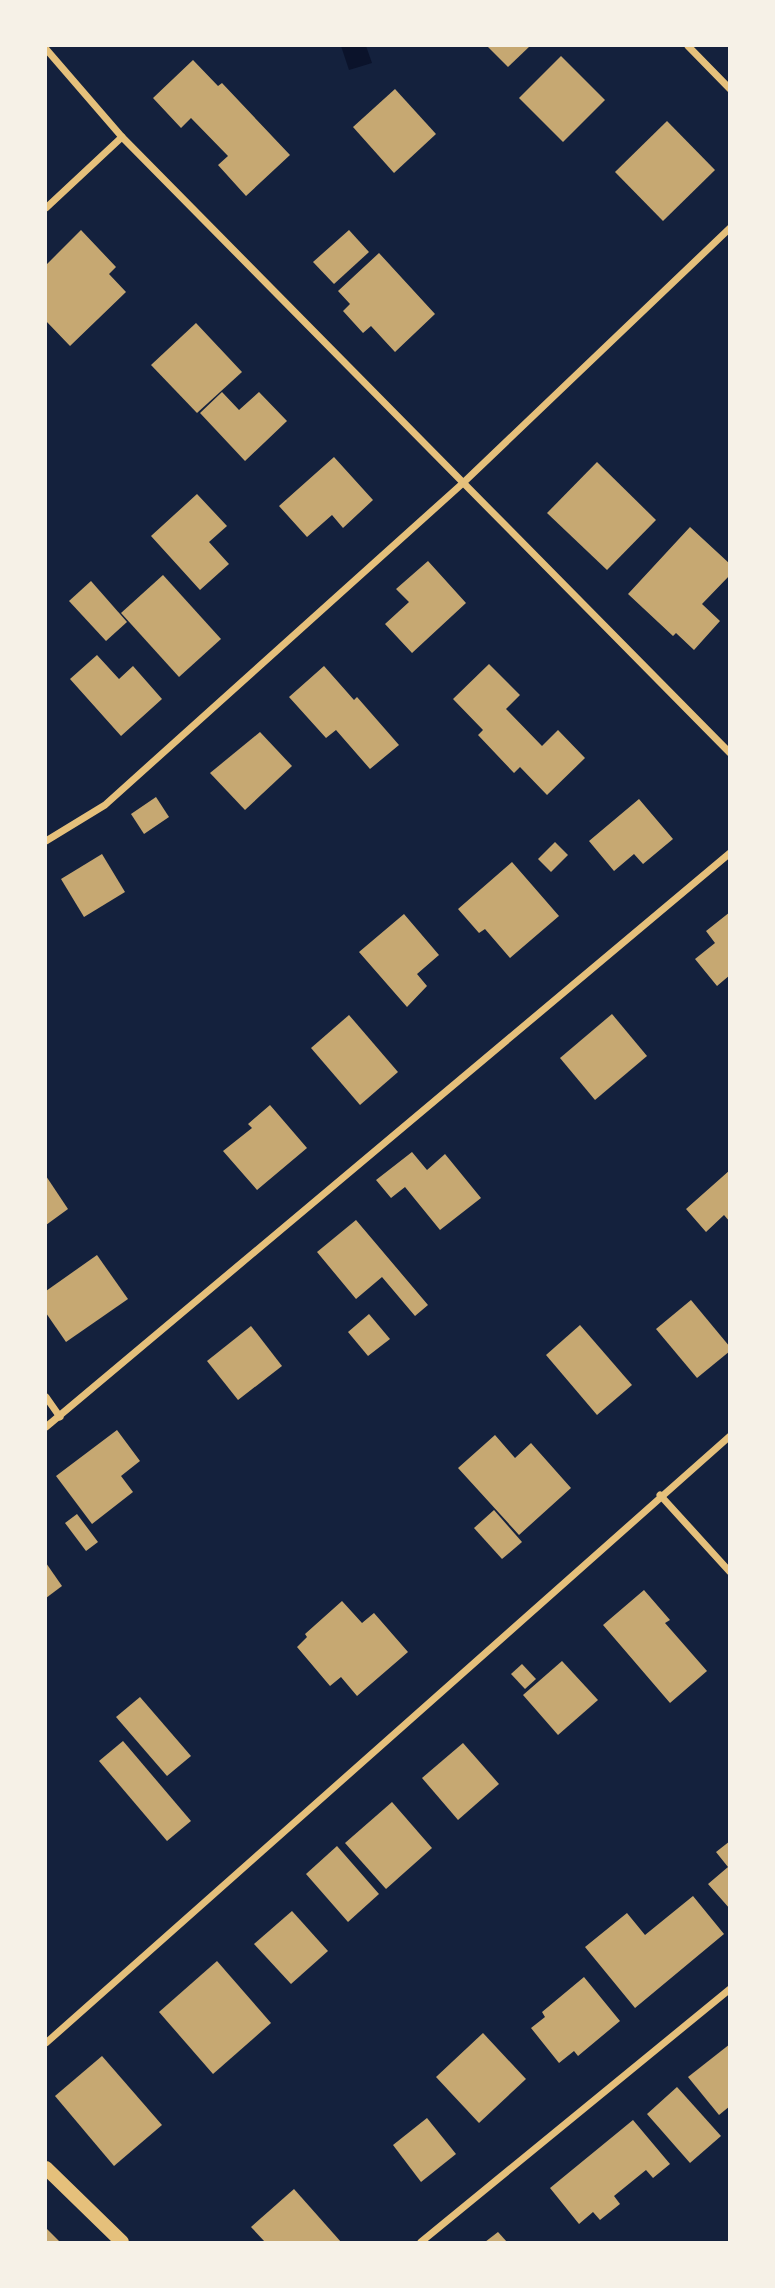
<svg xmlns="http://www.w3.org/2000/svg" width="775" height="2288" viewBox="0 0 775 2288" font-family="'Fira Sans Condensed',sans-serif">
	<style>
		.water { fill: #0b132b }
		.building { fill: #c6a872 }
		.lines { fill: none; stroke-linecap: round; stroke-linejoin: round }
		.minor { stroke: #e5c07b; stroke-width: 7 }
		.secondary { stroke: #e5c07b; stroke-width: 14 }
	</style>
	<rect width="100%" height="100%" fill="#14213d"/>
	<!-- water -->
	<path class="water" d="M 341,46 L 366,46 L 372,63 L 349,70 Z"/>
	<!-- building -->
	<g class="building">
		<path d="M 487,46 L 530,46 L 508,67 Z"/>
		<path d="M 561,56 L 605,100 L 563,142 L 519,98 Z"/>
		<path d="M 193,60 L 218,86 L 222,83 L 290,155 L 246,196 L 218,165 L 228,156 L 191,118 L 181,128 L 153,98 Z"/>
		<path d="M 395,89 L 436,134 L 394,173 L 353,127 Z"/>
		<path d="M 667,121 L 715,170 L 663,221 L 615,172 Z"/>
		<path d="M 81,230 L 116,267 L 109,274 L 126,292 L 70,346 L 46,321 L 46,265 Z"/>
		<path d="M 349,230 L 369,252 L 334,284 L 313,262 Z"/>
		<path d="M 379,253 L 435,314 L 395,352 L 371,326 L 363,333 L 343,311 L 350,304 L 338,291 Z"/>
		<path d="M 196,323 L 242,372 L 197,413 L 151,365 Z"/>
		<path d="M 222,392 L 239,410 L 259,392 L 287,421 L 245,461 L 200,413 Z"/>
		<path d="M 334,457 L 373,500 L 343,528 L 332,515 L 307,537 L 279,506 Z"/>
		<path d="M 597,462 L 656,520 L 607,570 L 547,513 Z"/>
		<path d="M 197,494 L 227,526 L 209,542 L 229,564 L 200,590 L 151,536 Z"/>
		<path d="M 690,527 L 730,564 L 730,575 L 702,604 L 720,621 L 694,650 L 676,633 L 673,636 L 628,594 Z"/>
		<path d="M 428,561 L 466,603 L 412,653 L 385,624 L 409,602 L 396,589 Z"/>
		<path d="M 163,575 L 221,639 L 179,677 L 121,613 Z"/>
		<path d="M 91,581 L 127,622 L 106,641 L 69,601 Z"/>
		<path d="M 97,655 L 119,679 L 133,666 L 162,699 L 121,736 L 70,679 Z"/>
		<path d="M 489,664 L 520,695 L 506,709 L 542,746 L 558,730 L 585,758 L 547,795 L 520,767 L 514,773 L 478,735 L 483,730 L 453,699 Z"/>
		<path d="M 324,666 L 354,700 L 357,697 L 399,745 L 370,769 L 336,730 L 326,738 L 289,697 Z"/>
		<path d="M 260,732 L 292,766 L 245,810 L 210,773 Z"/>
		<path d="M 156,797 L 169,817 L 144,834 L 131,814 Z"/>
		<path d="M 639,799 L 673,839 L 643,864 L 634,854 L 614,871 L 589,841 Z"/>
		<path d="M 555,842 L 568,855 L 551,872 L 538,859 Z"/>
		<path d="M 102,854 L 125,892 L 84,917 L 61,879 Z"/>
		<path d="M 512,862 L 559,916 L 510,958 L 485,929 L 479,933 L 458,909 Z"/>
		<path d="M 730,912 L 730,975 L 717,986 L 695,959 L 715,943 L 706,931 Z"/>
		<path d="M 404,914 L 439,955 L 417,974 L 427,986 L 407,1007 L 359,952 Z"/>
		<path d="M 612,1014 L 647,1056 L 595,1100 L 560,1058 Z"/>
		<path d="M 349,1015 L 398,1072 L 360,1105 L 311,1048 Z"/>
		<path d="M 270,1105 L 307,1148 L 257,1190 L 223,1151 L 252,1128 L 248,1124 Z"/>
		<path d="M 412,1152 L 427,1170 L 445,1154 L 481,1198 L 440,1230 L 405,1187 L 391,1198 L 376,1180 Z"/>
		<path d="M 730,1170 L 730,1222 L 724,1215 L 706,1232 L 686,1209 Z"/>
		<path d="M 46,1176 L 68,1209 L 46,1225 Z"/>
		<path d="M 356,1220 L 428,1305 L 415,1316 L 382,1277 L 356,1299 L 317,1252 Z"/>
		<path d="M 97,1255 L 128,1299 L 66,1342 L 46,1313 L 46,1291 Z"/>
		<path d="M 691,1300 L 730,1347 L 730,1351 L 697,1378 L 656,1329 Z"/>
		<path d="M 369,1314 L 390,1339 L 368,1356 L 348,1332 Z"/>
		<path d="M 580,1325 L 632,1385 L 597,1415 L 546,1355 Z"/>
		<path d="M 251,1326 L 282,1366 L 238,1400 L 207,1361 Z"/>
		<path d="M 117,1430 L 140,1461 L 121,1476 L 133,1492 L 92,1524 L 56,1476 Z"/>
		<path d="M 495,1435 L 515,1458 L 531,1443 L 571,1488 L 519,1535 L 458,1468 Z"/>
		<path d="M 494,1510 L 522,1542 L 502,1559 L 474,1528 Z"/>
		<path d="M 77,1514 L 98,1542 L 86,1551 L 65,1523 Z"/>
		<path d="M 46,1563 L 62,1586 L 46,1598 Z"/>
		<path d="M 644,1590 L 670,1620 L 665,1623 L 707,1671 L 670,1703 L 603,1625 Z"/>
		<path d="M 342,1601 L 362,1623 L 374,1613 L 408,1652 L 357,1696 L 341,1677 L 330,1686 L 297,1647 L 307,1637 L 305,1634 Z"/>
		<path d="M 562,1661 L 598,1700 L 558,1735 L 523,1695 Z"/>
		<path d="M 522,1664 L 536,1679 L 525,1689 L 511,1674 Z"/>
		<path d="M 140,1697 L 191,1756 L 167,1776 L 116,1717 Z"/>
		<path d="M 123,1741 L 191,1821 L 167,1841 L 99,1761 Z"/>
		<path d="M 463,1743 L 499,1784 L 458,1820 L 422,1778 Z"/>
		<path d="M 392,1802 L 432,1848 L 386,1889 L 345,1843 Z"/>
		<path d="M 730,1841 L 730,1909 L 708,1884 L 728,1867 L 716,1852 Z"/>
		<path d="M 337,1846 L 379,1894 L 348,1922 L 306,1874 Z"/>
		<path d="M 693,1896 L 724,1934 L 635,2008 L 585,1947 L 627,1913 L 645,1935 Z"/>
		<path d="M 292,1911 L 328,1951 L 291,1984 L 254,1944 Z"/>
		<path d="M 217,1961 L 271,2023 L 213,2074 L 159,2012 Z"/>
		<path d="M 584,1977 L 620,2021 L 578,2056 L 574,2051 L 559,2063 L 531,2028 L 545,2017 L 542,2012 Z"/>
		<path d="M 483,2033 L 526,2079 L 479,2123 L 436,2077 Z"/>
		<path d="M 730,2044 L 730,2106 L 719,2115 L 688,2077 Z"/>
		<path d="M 102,2056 L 162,2125 L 114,2166 L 55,2096 Z"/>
		<path d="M 677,2087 L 721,2136 L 690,2163 L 647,2114 Z"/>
		<path d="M 427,2118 L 456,2154 L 421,2182 L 393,2145 Z"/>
		<path d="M 633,2120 L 670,2164 L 653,2178 L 646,2170 L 614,2196 L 620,2204 L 600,2220 L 593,2212 L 579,2224 L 550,2188 Z"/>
		<path d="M 294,2189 L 341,2242 L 265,2242 L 251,2227 Z"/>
		<path d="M 46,2228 L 60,2242 L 46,2242 Z"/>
		<path d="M 498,2232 L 507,2242 L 485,2242 Z"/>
	</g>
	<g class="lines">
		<!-- minor -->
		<g class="minor">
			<path d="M 688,46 L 730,89"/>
			<path d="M 46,49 L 122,137 L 730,753"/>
			<path d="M 46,208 L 122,137"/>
			<path d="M 46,841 L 105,805 L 463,483 L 730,228"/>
			<path d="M 46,1397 L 60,1417"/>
			<path d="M 46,1427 L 730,853"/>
			<path d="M 660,1495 L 730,1572"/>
			<path d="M 46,2043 L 730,1436"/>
			<path d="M 421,2242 L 730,1989"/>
		</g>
		<!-- secondary -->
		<path class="secondary" d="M 46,2168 L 122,2242"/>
	</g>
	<!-- border -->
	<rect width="775" height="2288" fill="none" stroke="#f6f1e7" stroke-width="94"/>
</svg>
